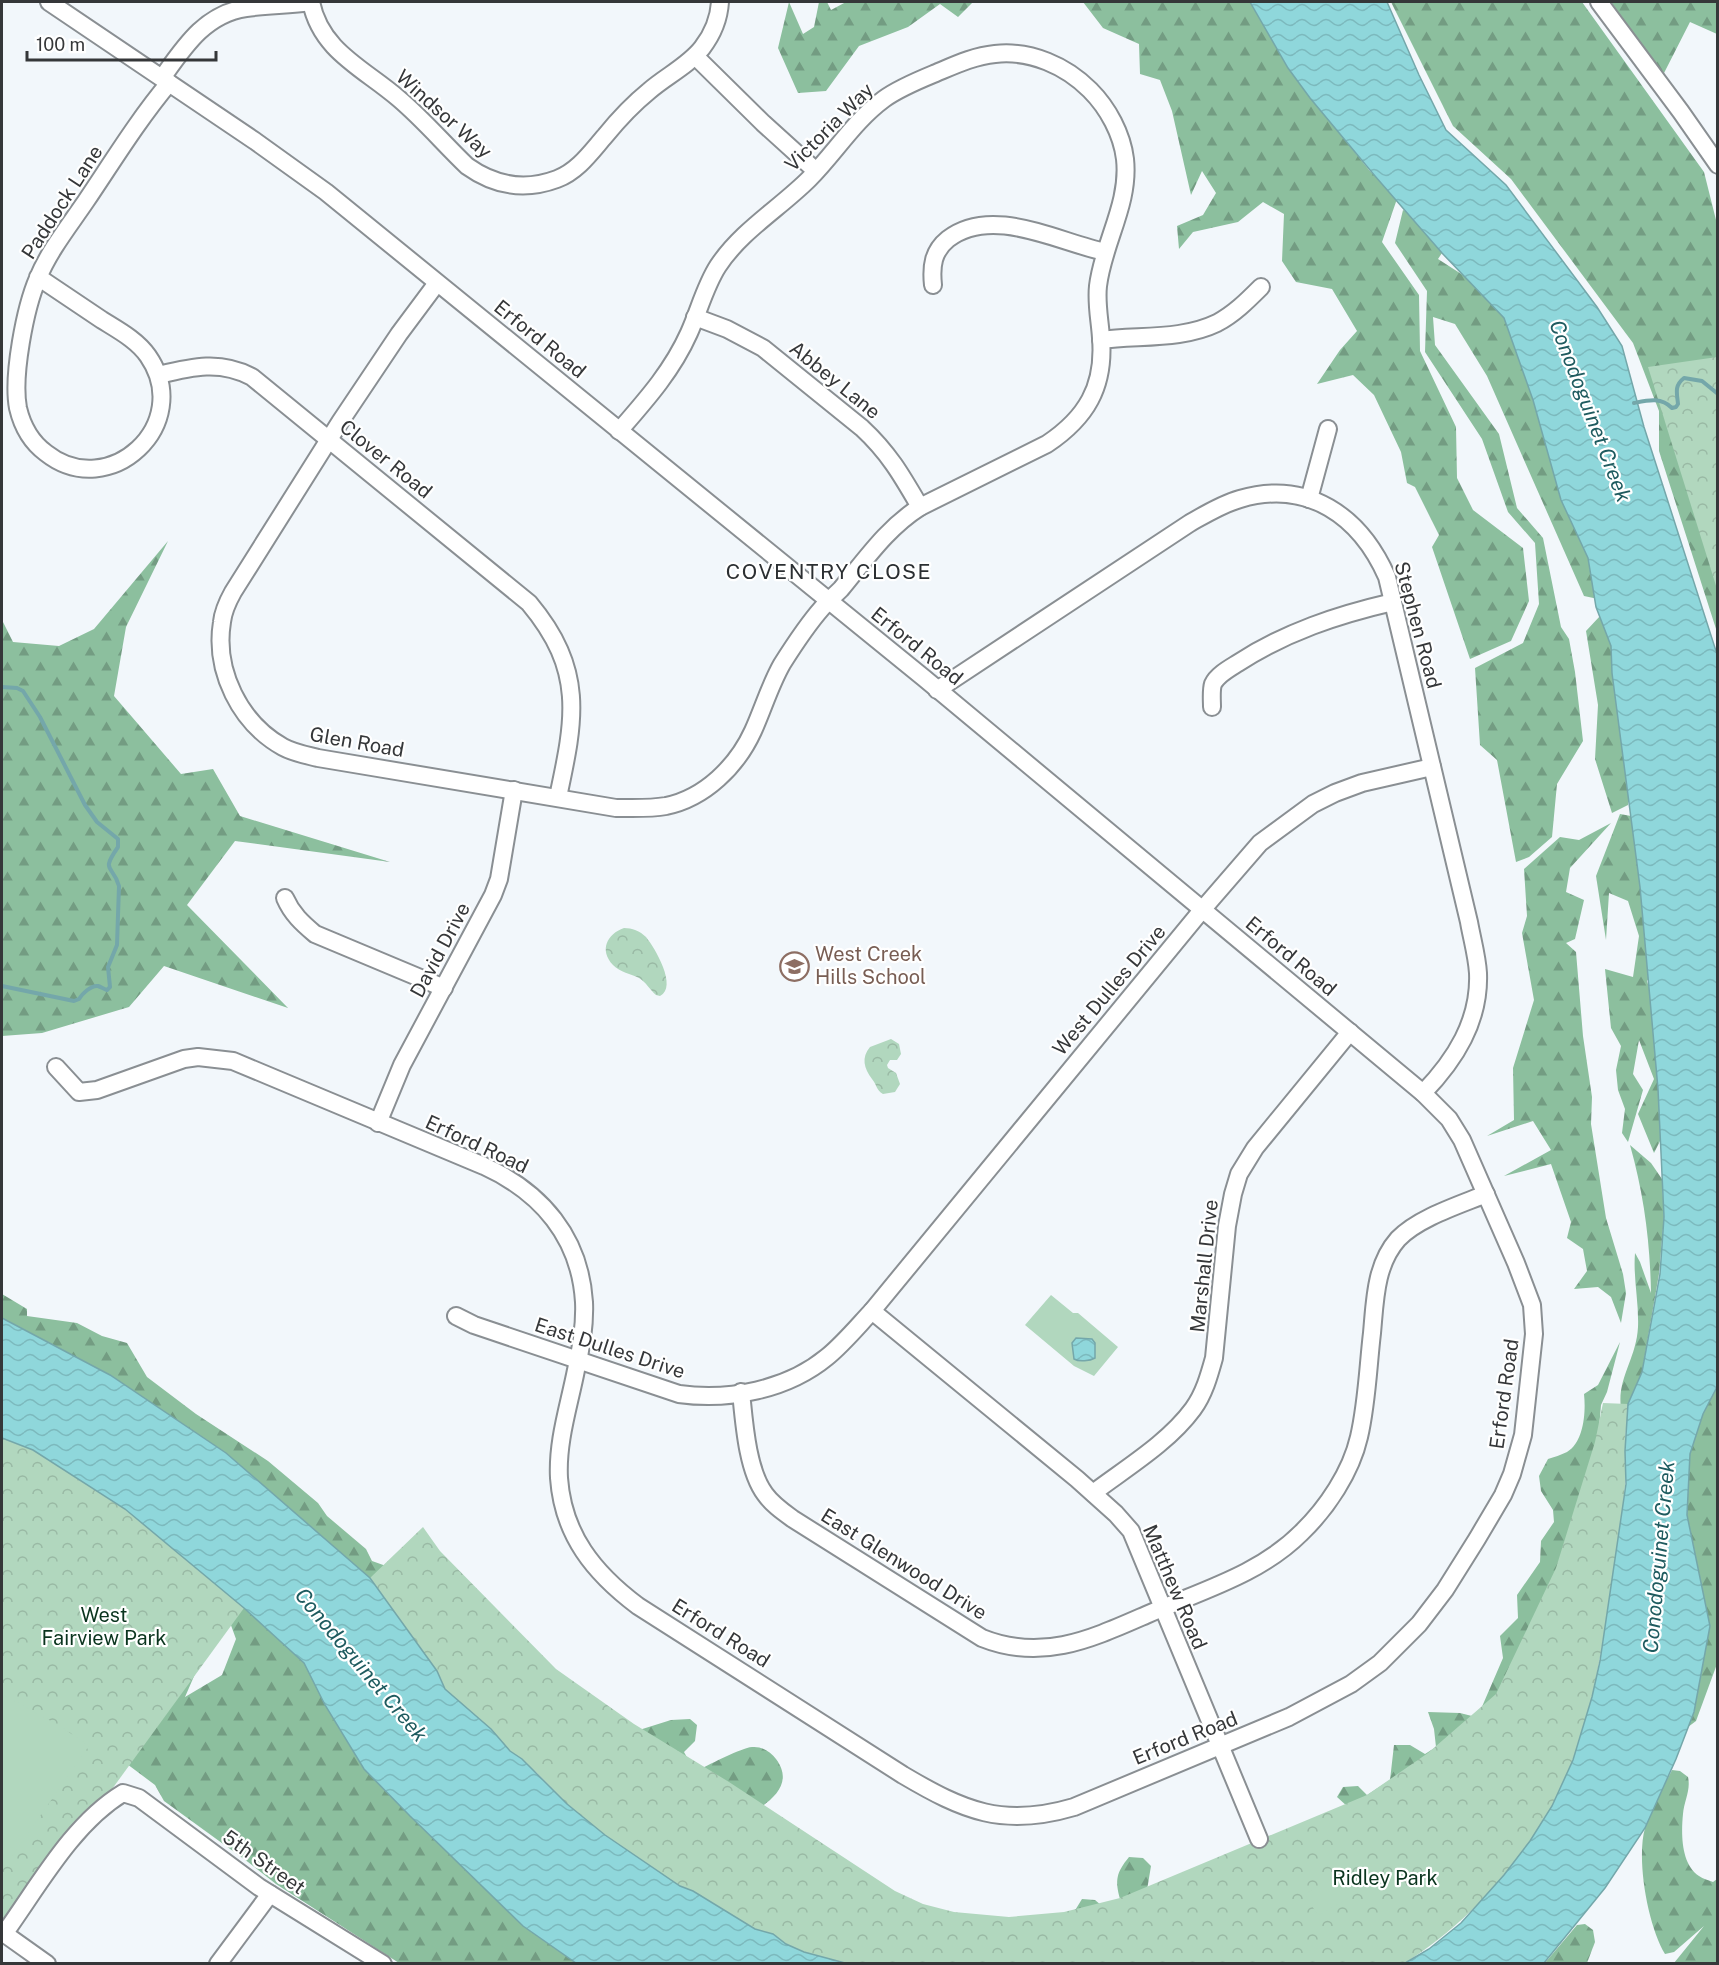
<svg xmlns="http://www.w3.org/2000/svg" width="1719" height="1965" viewBox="0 0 1719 1965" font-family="'Public Sans',sans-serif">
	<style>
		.forest { fill: url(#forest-firs) }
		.park { fill: url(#park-crowns) }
		.garden { fill: #b1d7be }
		.water { fill: url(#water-waves); stroke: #74a7aa; stroke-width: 1.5 }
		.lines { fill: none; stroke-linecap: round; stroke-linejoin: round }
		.stream { stroke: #74a7aa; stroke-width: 4 }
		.minor-casing { stroke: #8a8f93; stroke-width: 20 }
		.minor { stroke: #fff; stroke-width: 16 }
		.labels { text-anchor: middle; stroke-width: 4.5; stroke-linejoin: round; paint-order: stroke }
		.street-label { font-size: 20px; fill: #353739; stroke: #fff }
		.education-label { font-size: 20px; fill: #785e54; stroke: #fff; text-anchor: start }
		.park-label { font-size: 20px; fill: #0a341e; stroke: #fff }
		.water-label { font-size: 21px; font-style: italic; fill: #1e5b5f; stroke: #fff }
		.neighbourhood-label { font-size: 21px; letter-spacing: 1.5px; fill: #2b2f32; stroke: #fff }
	</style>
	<defs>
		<pattern id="forest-firs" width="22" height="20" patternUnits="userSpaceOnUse" patternTransform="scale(1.5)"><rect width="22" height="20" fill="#8cbf9e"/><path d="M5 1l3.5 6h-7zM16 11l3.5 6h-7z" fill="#739c82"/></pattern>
		<pattern id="park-crowns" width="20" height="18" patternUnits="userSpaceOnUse" patternTransform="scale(1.5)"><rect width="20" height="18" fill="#b1d7be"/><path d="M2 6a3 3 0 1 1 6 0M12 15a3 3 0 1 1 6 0" fill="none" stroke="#99b9a4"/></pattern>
		<pattern id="water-waves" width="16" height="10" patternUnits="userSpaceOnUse" patternTransform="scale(1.5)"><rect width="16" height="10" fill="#8fd7db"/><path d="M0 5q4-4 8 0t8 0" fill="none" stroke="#7cb9bd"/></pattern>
	</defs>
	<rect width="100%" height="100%" fill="#f2f7fb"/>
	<!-- forest -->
	<g class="forest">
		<path d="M 789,2 L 803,34 L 814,27 L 819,2 L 827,2 L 831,10 L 846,2 L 973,2 L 958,17 L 940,4 L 908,27 L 859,46 L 826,91 L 798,93 L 778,48 Z"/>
		<path d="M 1083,2 L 1250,2 L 1288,68 L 1369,170 L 1397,199 L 1382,242 L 1419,295 L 1420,351 L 1456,427 L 1457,478 L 1473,510 L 1523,548 L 1529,601 L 1511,641 L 1470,659 L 1432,547 L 1439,535 L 1415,487 L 1407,483 L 1401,452 L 1374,395 L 1353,375 L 1317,384 L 1340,350 L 1357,331 L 1332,289 L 1296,282 L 1282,261 L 1284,214 L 1263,202 L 1238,222 L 1193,232 L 1179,249 L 1177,226 L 1203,215 L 1216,193 L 1202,171 L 1191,195 L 1172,111 L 1160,80 L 1140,74 L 1139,44 L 1103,28 Z"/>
		<path d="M 1391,2 L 1582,2 L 1704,172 L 1718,228 L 1717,632 L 1659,451 L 1659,411 L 1633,343 L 1511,179 L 1453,126 Z"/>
		<path d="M 1611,2 L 1717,2 L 1717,34 L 1690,22 L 1663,75 Z"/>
		<path d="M 1403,210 L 1419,217 L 1446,247 L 1438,259 L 1480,286 L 1506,315 L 1603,600 L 1584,596 L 1487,376 L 1455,324 L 1433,317 L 1435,345 L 1499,434 L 1517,508 L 1543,538 L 1561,627 L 1569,639 L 1575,672 L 1583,741 L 1557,784 L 1552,837 L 1529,857 L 1516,862 L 1497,760 L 1480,745 L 1475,668 L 1523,643 L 1539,604 L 1535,543 L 1508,512 L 1482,439 L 1425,352 L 1427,291 L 1395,243 Z"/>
		<path d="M 168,541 L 126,627 L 114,696 L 181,774 L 213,769 L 240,816 L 390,862 L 235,841 L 187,905 L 288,1008 L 164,966 L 129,1007 L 42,1033 L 2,1036 L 2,620 L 13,642 L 59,646 L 94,629 Z"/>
		<path d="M 1600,616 L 1615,653 L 1630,762 L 1628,805 L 1612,813 L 1595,759 L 1598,705 L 1586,631 Z"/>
		<path d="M 1620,814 L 1631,816 L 1657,966 L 1647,981 L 1667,1045 L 1666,1129 L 1654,1153 L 1638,1114 L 1654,1079 L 1639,1040 L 1633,1074 L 1643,1090 L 1628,1142 L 1622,1133 L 1625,1109 L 1618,1090 L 1616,1070 L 1621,1046 L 1611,1028 L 1605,969 L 1633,977 L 1639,936 L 1628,901 L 1609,893 L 1606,940 L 1596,876 Z"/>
		<path d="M 1611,823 L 1570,868 L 1566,892 L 1584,900 L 1575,939 L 1566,943 L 1576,952 L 1583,1036 L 1592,1097 L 1591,1124 L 1606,1218 L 1623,1274 L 1626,1293 L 1621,1323 L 1611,1297 L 1598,1287 L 1574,1289 L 1587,1271 L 1583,1249 L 1567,1238 L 1571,1222 L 1551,1164 L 1504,1176 L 1551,1150 L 1533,1121 L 1487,1136 L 1514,1120 L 1513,1068 L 1534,1000 L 1522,933 L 1527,916 L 1524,869 L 1560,837 L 1579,840 Z"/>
		<path d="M 1630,1145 L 1651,1163 L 1662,1179 L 1664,1217 L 1659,1274 L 1642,1372 L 1628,1404 L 1626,1426 C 1609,1385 1636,1365 1638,1327 C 1639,1302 1633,1278 1635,1253 L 1640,1262 L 1651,1293 C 1650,1241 1644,1195 1630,1145 Z"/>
		<path d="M 2,1294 L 27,1309 L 27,1316 L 77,1323 L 102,1336 L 127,1343 L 147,1377 L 196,1414 L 268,1461 L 318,1503 L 327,1516 L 366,1549 L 372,1561 L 403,1572 L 423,1637 L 370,1578 L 226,1453 L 110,1375 L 2,1318 Z"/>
		<path d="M 1620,1342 L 1607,1392 L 1601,1405 L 1597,1452 L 1580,1526 L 1500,1694 L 1481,1709 L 1503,1658 L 1500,1636 L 1518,1618 L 1517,1595 L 1540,1562 L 1541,1541 L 1554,1522 L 1553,1510 L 1541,1491 L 1539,1476 L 1548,1459 C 1554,1457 1561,1455 1567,1452 C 1584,1442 1586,1412 1584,1394 L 1598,1385 Z"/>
		<path d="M 1717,1385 L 1717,1664 L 1696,1721 L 1688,1727 L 1694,1712 L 1710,1626 L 1687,1515 L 1690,1454 L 1703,1414 Z"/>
		<path d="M 217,1587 L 244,1608 L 304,1663 L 325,1705 L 364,1769 L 410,1816 L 523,1926 L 576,1963 L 399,1963 L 276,1884 L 248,1862 L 164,1801 L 155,1785 L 127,1764 L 208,1644 L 185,1697 L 222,1675 L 236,1639 Z"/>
		<path d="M 1428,1712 L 1460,1713 L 1472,1716 L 1488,1730 L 1348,1807 L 1337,1797 L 1343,1787 L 1358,1786 L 1367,1795 L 1390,1780 L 1394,1745 L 1410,1745 L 1425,1754 L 1436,1747 L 1434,1729 Z"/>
		<path d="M 690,1719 L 697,1725 L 695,1741 L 684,1752 L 689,1761 L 700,1769 C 711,1764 741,1748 752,1747 C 762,1746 771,1752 776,1759 C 794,1783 773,1800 752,1813 L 636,1731 L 671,1720 Z"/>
		<path d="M 1672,1770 L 1680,1771 L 1688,1777 C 1691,1790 1684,1801 1683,1814 C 1681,1834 1681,1864 1699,1876 C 1703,1879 1709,1880 1713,1882 L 1717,1879 L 1717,1963 L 1674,1963 L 1704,1926 L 1674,1952 L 1665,1954 C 1648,1926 1636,1860 1645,1828 C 1650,1808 1663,1788 1672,1770 Z"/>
		<path d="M 1129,1857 L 1143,1858 L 1151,1866 L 1147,1890 L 1062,1964 L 1074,1912 L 1082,1899 L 1095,1900 L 1108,1911 L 1120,1899 C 1115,1880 1116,1873 1129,1857 Z"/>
		<path d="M 1585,1924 L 1593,1930 L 1595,1942 L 1587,1963 L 1544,1964 L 1577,1925 Z"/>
	</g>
	<!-- park -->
	<g class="park">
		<path d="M 1717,357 L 1718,357 L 1717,589 L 1648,367 Z"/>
		<path d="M 624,928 C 632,928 640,931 646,937 C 655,948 678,987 660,996 L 656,995 C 650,990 646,982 639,978 C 631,974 620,972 613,965 C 599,950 607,934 624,928 Z"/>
		<path d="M 891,1039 L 899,1044 L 901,1054 L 897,1060 L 890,1060 L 887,1065 L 888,1068 L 896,1073 L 900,1084 L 895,1092 L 883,1094 C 876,1090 877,1085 872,1079 C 864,1068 861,1058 870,1047 Z"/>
		<path d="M 1603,1403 L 1628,1404 C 1627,1419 1625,1434 1625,1450 C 1625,1462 1626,1474 1625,1486 C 1622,1521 1616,1556 1611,1590 C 1602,1647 1594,1704 1574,1759 C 1544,1839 1477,1918 1405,1963 L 845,1964 L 804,1952 L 786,1944 L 773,1934 L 755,1929 L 693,1891 L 680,1886 L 605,1836 L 567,1804 L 537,1773 L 510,1751 L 491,1729 L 445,1689 L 437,1671 L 370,1578 L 423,1527 L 440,1551 L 556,1669 L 634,1724 L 729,1782 L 895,1891 L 923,1904 L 954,1912 L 1009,1917 L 1064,1912 L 1120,1898 L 1367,1795 L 1428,1753 L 1496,1694 L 1556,1568 L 1595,1442 Z"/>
		<path d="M 2,1438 L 33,1450 L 125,1509 L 244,1608 L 2,1940 Z"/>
	</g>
	<!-- garden -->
	<g class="garden">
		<path d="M 1051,1295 L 1073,1313 L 1078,1313 L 1118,1347 L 1094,1376 L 1074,1366 L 1025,1325 Z"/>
		<path d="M 2,1694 L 60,1726 L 89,1746 L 3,1869 L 2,1870 Z"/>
		<path d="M 1342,1873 L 1355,1894 L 1318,1916 L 1305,1894 Z"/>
	</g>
	<!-- water -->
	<g class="water">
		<path d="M 1250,2 L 1387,2 L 1419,75 L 1446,130 L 1506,185 L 1597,307 L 1622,346 L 1644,427 L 1717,654 L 1718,1385 L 1703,1414 L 1690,1454 L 1687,1515 L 1710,1626 L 1694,1712 L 1676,1759 L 1645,1828 L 1605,1888 L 1544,1963 L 1405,1963 L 1429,1949 L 1461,1923 L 1504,1875 L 1530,1841 L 1552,1806 L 1573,1760 L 1592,1697 L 1600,1661 L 1626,1484 L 1625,1451 L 1628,1404 L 1642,1372 L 1660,1274 L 1664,1217 L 1658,1089 L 1640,887 L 1612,673 L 1611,646 L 1596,607 L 1588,558 L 1561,500 L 1533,400 L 1504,318 L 1442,253 L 1375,176 L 1310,98 L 1288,68 Z"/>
		<path d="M 2,1318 L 110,1375 L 226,1453 L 370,1578 L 437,1671 L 445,1689 L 491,1729 L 510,1751 L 522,1759 L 567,1804 L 605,1835 L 680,1886 L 693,1891 L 755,1929 L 773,1934 L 786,1944 L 804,1952 L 845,1963 L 576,1963 L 523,1926 L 410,1816 L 364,1769 L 325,1705 L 304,1663 L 244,1608 L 125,1509 L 33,1450 L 2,1438 Z"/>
		<path d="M 1076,1338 L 1092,1339 L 1095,1343 L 1095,1358 C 1090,1361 1079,1362 1074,1359 L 1072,1343 Z"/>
	</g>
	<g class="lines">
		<!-- stream -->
		<g class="stream">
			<path d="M 1634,403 C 1649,400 1661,397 1672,408 L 1676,407 L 1678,404 C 1677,393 1674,386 1684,378 L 1702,381 L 1718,394"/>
			<path d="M 2,687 L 17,688 L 23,691 L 40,717 L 85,805 L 97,822 L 118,839 L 118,847 C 100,873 113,864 119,886 L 117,945 L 108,967 L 110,987 L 107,990 C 104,989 101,987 98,986 C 91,985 82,994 79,999 L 74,1001 L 2,986"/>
		</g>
		<defs>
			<g id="minor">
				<path d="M 49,2 L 255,141 L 326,192 L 924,678 L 1423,1093 L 1449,1119 L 1462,1140 L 1516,1263 L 1532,1305 L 1534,1334 L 1523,1435 L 1512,1474 L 1503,1495 L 1477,1539 L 1445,1590 L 1419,1624 L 1380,1663 L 1351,1684 L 1289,1717 L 1074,1807 C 1003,1828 964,1811 903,1775 L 638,1606 C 594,1573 563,1535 559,1478 C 557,1441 569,1406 576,1370 C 581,1349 585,1324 584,1302 C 580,1237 541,1192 484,1166 L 233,1061 L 198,1057 L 184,1059 L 97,1090 L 79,1092 L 56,1067"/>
				<path d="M 311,2 C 321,51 363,68 398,98 C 423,119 444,144 467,166 C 495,186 525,191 557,179 C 578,171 591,152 605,136 C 618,120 633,104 649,91 C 666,76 688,66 702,48 C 712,35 719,18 720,2"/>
				<path d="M 1599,2 L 1681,112 L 1718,165"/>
				<path d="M 695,56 L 763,123 L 816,171"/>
				<path d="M 162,78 C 184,47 205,14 246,8 C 268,5 290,5 311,2"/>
				<path d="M 38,277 C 59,291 81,306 102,320 C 118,330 137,340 148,356 C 195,424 109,503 46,453 C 31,442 22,425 18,408 C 12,376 25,308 38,278 C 49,251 69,226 86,201 C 113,161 138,120 169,83"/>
				<path d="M 437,283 L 399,334 L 340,422 L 233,592 C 228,601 223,612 222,622 C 214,671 240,723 283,747 C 294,753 306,755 318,758 L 616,808 C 633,808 649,809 666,806 C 705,798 737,766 753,731 C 763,709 770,685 782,664 C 794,645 807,625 822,608 C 828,601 835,595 841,589 C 866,559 887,528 920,507 L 1047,444 C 1086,418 1105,387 1101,338 C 1100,321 1096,304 1098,286 C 1103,243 1130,204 1125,159 C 1122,134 1108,108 1090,90 C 1066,66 1031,50 995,54 C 974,56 955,65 936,73 C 919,80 899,88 884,99 C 854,121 835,153 809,179 C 780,208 741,231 718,266 C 705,286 699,311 689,333 C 672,371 646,400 619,431"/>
				<path d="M 933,285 C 931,266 933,251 948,239 C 992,205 1058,242 1105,252"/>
				<path d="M 695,317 L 727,329 L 763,348 L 862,428 C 889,453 902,476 920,507"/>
				<path d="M 1101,340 C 1139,335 1182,340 1217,323 C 1234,314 1247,301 1261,287"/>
				<path d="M 159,375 C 192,367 220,360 252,377 L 529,603 C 585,670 575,718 558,797"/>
				<path d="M 1309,499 L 1328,429"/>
				<path d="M 937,690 L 1190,523 C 1206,514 1222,504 1240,499 C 1308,479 1360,516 1387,577 L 1469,922 C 1472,939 1477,956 1478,973 C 1480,1021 1455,1060 1423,1093"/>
				<path d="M 1212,707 C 1212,701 1211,690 1213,684 C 1217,675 1230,668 1238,663 C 1286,632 1337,615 1393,602"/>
				<path d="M 285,898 C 292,914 302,923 315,934 L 444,988"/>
				<path d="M 378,1123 L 402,1065 L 493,895 L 499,879 L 514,790"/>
				<path d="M 872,1311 L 1077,1479 L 1116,1514 L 1131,1531 L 1259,1839"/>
				<path d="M 456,1316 L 474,1325 L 679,1394 C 729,1401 787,1390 827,1357 C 843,1344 857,1327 872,1311 L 1202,910 L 1260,843 L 1313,804 L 1335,793 L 1362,783 L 1432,767"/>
				<path d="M 741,1392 C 744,1421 747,1470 765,1494 C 772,1504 782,1511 793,1519 L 982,1638 C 1042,1662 1091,1639 1146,1615 C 1200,1591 1259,1575 1301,1533 C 1327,1508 1351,1472 1359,1437 C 1367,1403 1368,1367 1372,1333 C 1375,1301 1375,1265 1398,1239 C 1418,1218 1459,1205 1486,1194"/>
				<path d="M 1093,1493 C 1126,1468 1168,1443 1193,1409 C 1204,1394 1209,1376 1214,1358 L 1227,1226 L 1233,1194 L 1239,1174 L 1255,1148 L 1350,1032"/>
				<path d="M 2,1932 L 47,1964"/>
				<path d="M 4,1934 C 38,1887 72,1824 123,1793 L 139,1798 L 259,1887 L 383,1964"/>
				<path d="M 218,1964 L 270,1894"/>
			</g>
		</defs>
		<!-- minor casing -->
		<use href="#minor" class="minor-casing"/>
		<!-- minor -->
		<use href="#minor" class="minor"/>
	</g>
	<!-- icons -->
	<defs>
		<symbol id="school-ring" viewBox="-11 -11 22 22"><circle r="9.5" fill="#fff" stroke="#8d6e63" stroke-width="1.5"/><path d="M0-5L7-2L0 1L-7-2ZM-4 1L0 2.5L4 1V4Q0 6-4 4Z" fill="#8d6e63"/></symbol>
	</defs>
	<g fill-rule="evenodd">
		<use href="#school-ring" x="778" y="950" width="33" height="33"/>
	</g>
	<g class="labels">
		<!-- street labels -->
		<g class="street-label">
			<text transform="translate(444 114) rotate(42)" y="7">Windsor Way</text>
			<text transform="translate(829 127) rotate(-45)" y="7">Victoria Way</text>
			<text transform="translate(62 202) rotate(-57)" y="7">Paddock Lane</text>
			<text transform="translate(540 339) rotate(39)" y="7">Erford Road</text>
			<text transform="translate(835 380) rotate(39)" y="7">Abbey Lane</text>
			<text transform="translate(386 459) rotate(39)" y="7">Clover Road</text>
			<text transform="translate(1418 625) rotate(75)" y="7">Stephen Road</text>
			<text transform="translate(917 646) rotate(39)" y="7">Erford Road</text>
			<text transform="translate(357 742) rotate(10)" y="7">Glen Road</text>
			<text transform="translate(440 950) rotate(-62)" y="7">David Drive</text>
			<text transform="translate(1291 956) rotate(40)" y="7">Erford Road</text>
			<text transform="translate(1109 990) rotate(-50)" y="7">West Dulles Drive</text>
			<text transform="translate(477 1144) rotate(25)" y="7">Erford Road</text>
			<text transform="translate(1204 1266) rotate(-84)" y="7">Marshall Drive</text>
			<text transform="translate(610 1348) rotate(18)" y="7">East Dulles Drive</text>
			<text transform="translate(1504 1394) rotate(-82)" y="7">Erford Road</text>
			<text transform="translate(904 1564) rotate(32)" y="7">East Glenwood Drive</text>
			<text transform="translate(1175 1587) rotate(67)" y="7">Matthew Road</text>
			<text transform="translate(721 1633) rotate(32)" y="7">Erford Road</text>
			<text transform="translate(1185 1738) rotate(-22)" y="7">Erford Road</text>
			<text transform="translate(264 1862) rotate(35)" y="7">5th Street</text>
		</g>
		<!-- education labels -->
		<g class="education-label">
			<text x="815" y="961">West Creek<tspan x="815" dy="23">Hills School</tspan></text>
		</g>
		<!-- park labels -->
		<g class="park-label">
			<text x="104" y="1622">West<tspan x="104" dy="23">Fairview Park</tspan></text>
			<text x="1385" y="1885">Ridley Park</text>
		</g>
		<!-- water labels -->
		<g class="water-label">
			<text transform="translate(1590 411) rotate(69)" y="7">Conodoguinet Creek</text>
			<text transform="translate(1659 1557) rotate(-85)" y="7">Conodoguinet Creek</text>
			<text transform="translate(361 1665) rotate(50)" y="7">Conodoguinet Creek</text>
		</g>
		<!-- neighbourhood labels -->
		<g class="neighbourhood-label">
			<text x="829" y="579">COVENTRY CLOSE</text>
		</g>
	</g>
	<!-- border -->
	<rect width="1719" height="1965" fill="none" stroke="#353739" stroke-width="6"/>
	<!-- scale -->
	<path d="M27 51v9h189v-9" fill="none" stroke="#353739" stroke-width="3"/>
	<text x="36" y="51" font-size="18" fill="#353739" stroke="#ffffff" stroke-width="4.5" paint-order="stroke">100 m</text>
</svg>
